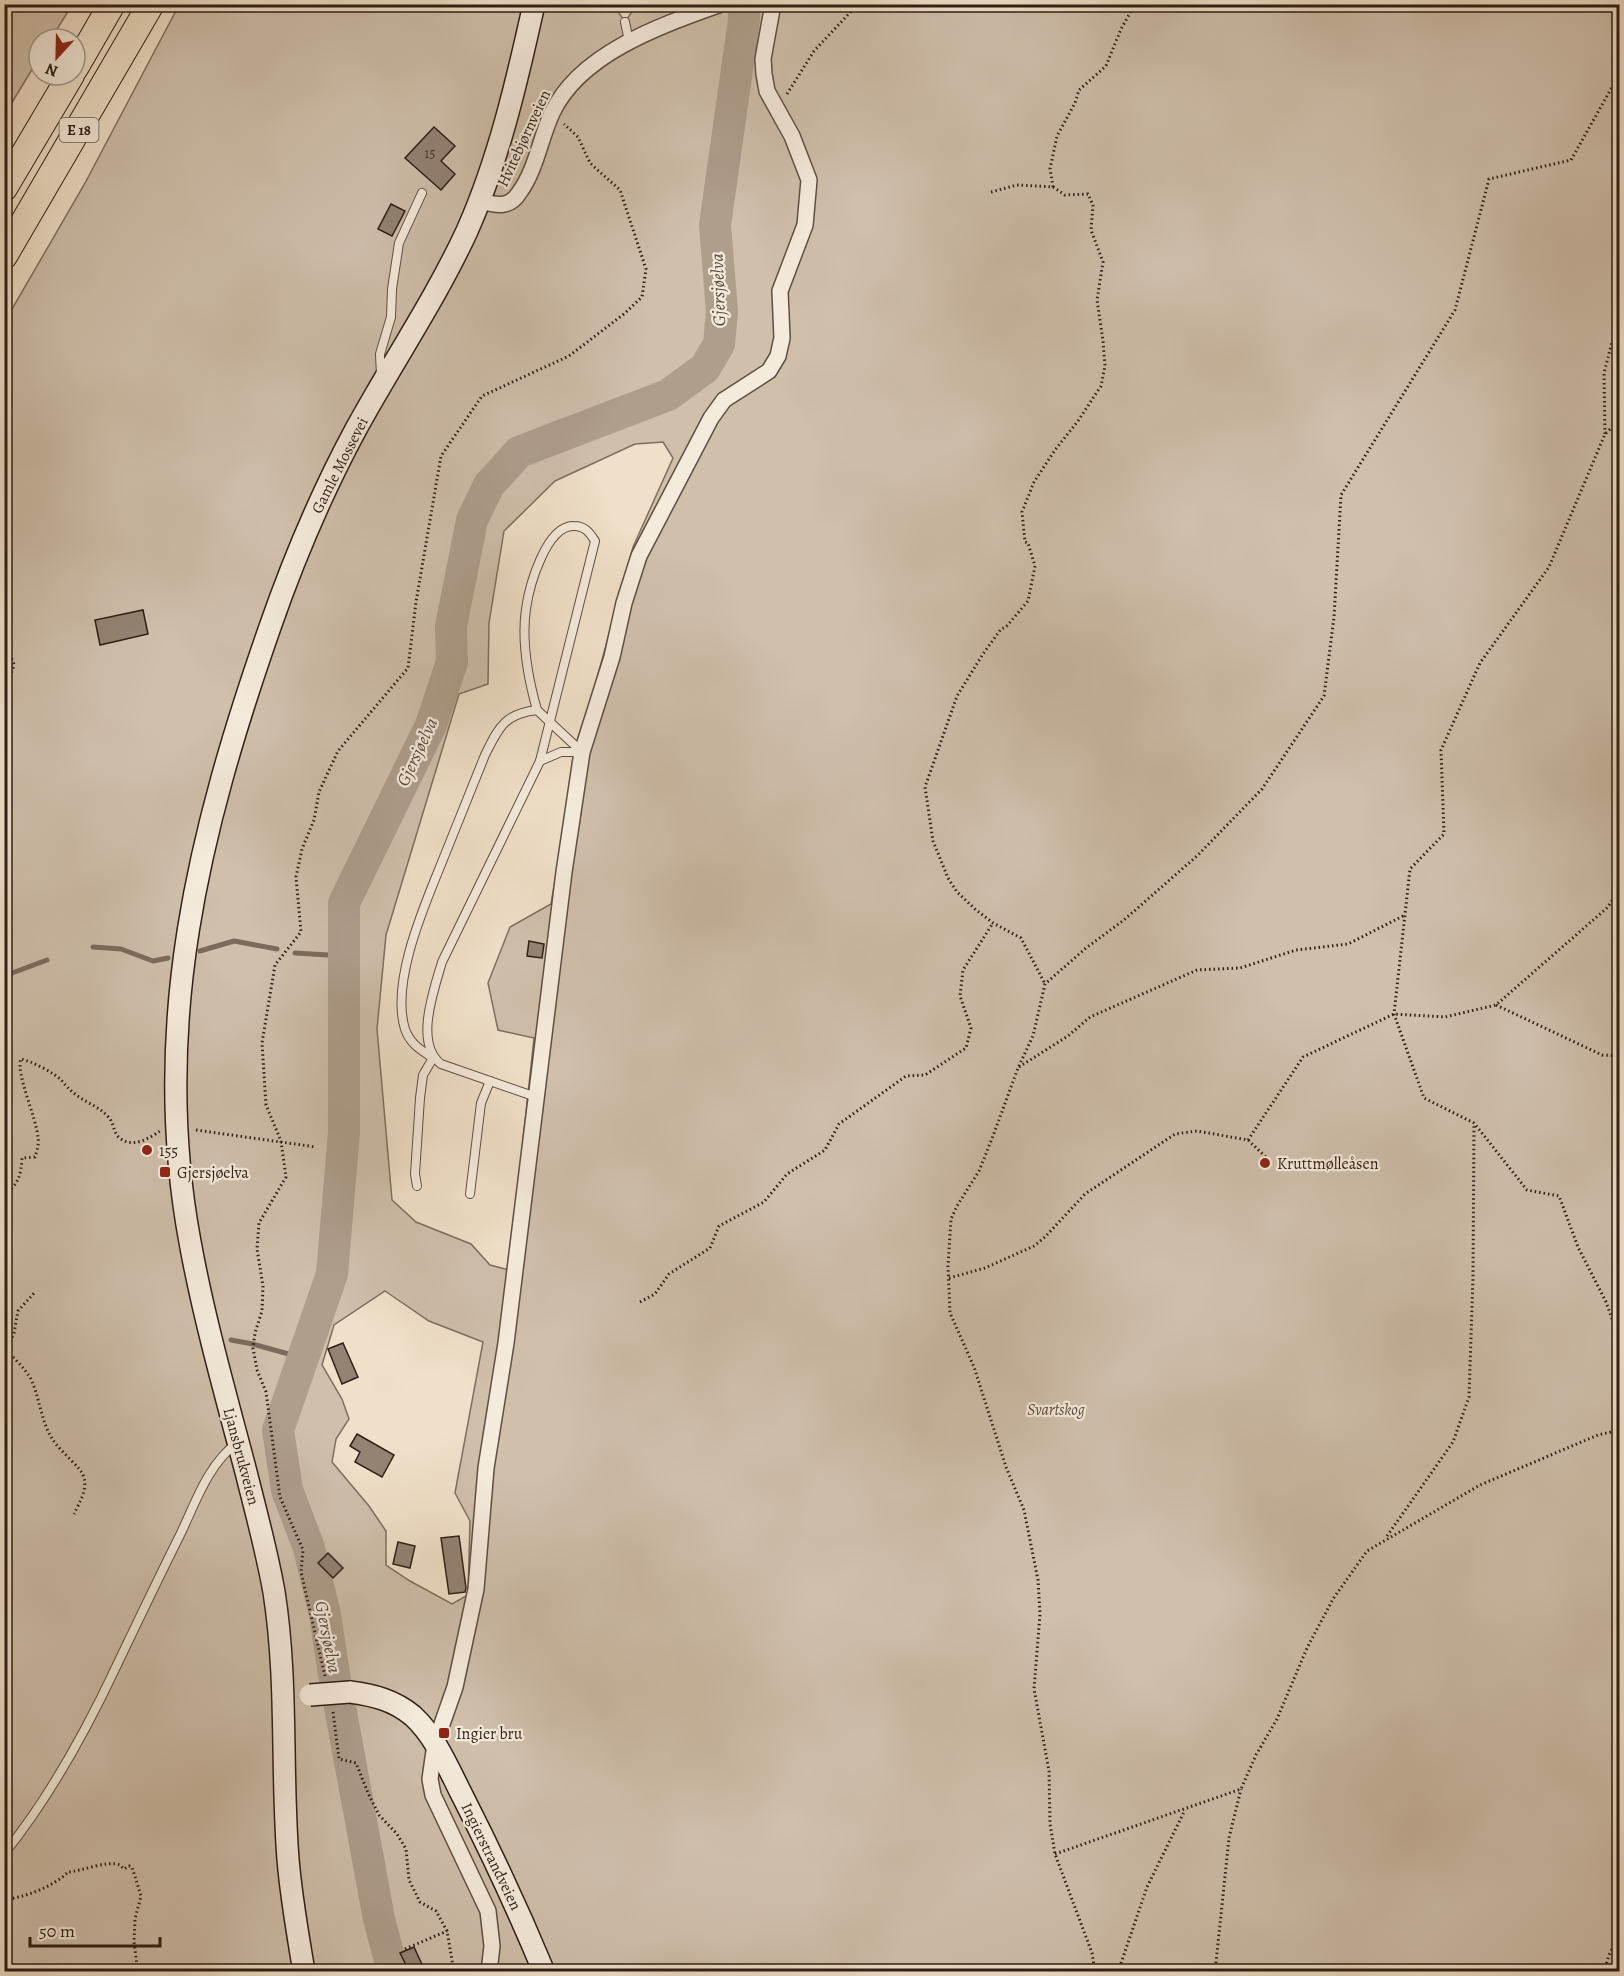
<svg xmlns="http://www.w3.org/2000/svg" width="1624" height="1976" viewBox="0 0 1624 1976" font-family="Alegreya,serif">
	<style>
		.green { fill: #cfbfab; stroke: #7e6f60; stroke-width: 1.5; fill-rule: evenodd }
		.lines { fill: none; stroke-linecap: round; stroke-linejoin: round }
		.stream { stroke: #7b6b5d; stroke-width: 5 }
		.river { stroke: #ae9e8c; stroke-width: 32 }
		.building { fill: #938373; stroke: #2e1f16; stroke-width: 1.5 }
		.service-casing { stroke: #5e4f43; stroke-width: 10 }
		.minor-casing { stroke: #5e4f43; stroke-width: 18 }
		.secondary-casing { stroke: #2e1f16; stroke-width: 24 }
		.trunk-casing { stroke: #2e1f16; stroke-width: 28 }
		.path { stroke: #2e1f16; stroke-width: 3; stroke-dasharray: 1.5 3; stroke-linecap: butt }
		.service { stroke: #f5ebdc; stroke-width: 8 }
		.minor { stroke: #f5ebdc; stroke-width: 15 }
		.secondary { stroke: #f5ebdc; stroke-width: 21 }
		.trunk { stroke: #f0e0c9; stroke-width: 26 }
		.secondary-bridge-casing { stroke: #2e1f16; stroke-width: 24; stroke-linecap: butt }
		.secondary-bridge { stroke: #f5ebdc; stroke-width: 21 }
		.poi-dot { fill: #8f2418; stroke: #f5ebdc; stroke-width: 2 }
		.labels { text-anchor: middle; stroke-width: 4.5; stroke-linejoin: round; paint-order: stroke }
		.number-label { font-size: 14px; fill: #47382d }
		.shield { fill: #f5ebdc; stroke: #6a5c51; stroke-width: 1.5 }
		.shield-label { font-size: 15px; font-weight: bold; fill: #2e1f16 }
		.street-label { font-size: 16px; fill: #2e1f16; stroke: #f5ebdc }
		.poi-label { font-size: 16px; fill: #2e1f16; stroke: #f5ebdc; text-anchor: start }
		.park-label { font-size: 16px; font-style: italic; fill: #5e4f43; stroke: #f5ebdc }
		.water-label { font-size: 18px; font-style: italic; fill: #5b4b3f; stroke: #f5ebdc }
	</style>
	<rect width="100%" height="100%" fill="#f0e0c9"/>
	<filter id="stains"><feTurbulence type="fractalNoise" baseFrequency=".00333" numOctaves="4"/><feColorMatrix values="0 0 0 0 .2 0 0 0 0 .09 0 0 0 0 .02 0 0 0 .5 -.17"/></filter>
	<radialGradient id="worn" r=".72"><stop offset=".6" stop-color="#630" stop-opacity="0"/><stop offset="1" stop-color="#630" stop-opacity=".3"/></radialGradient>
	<!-- green -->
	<g class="green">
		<path d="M 5,4 L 72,5 L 51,39 L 39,39 L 39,58 L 5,114 Z"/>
		<path d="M 613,4 L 625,22 L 637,4 L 1619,5 L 1619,1971 L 5,1972 L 5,321 L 84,185 L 179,5 ZM 663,442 L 673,458 L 633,547 L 577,751 L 551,904 L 510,927 L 488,983 L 498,1030 L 534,1038 L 509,1270 L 490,1265 L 471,1244 L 416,1222 L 392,1200 L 377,1029 L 386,935 L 459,694 L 488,684 L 489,623 L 504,531 L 555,481 L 635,444 ZM 385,1291 L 429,1321 L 483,1342 L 455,1493 L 470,1521 L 468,1595 L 452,1604 L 410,1581 L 386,1565 L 386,1531 L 369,1506 L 332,1462 L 336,1439 L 349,1419 L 342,1399 L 322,1365 L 334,1325 Z"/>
	</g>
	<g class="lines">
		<!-- stream -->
		<g class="stream">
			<path d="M 93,947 L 121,949 L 153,961 L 168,958"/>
			<path d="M 200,951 L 234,941 L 277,949"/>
			<path d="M 295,953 L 344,956"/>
			<path d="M 4,976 L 47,960"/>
			<path d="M 231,1340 L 253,1344 L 303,1358"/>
		</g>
		<!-- river -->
		<path class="river" d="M 393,1972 L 379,1919 L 335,1680 L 325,1615 L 309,1548 L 287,1490 L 278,1430 L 332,1274 L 344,1132 L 344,903 L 431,725 L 452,662 L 451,626 L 472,520 L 489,485 L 519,452 L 668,395 L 705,368 L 719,344 L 722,312 L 715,225 L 744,20 L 744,4"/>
	</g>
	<!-- building -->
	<g class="building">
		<path d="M 434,127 L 455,146 L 441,161 L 455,174 L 441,190 L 405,158 Z"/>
		<path d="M 391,204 L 405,211 L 392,236 L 378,229 Z"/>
		<path d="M 143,610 L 148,634 L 100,645 L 95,620 Z"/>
		<path d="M 529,941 L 544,944 L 542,958 L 527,956 Z"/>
		<path d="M 343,1343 L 358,1377 L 342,1384 L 328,1349 Z"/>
		<path d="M 357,1434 L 394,1455 L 382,1477 L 355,1462 L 360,1452 L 350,1446 Z"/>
		<path d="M 459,1536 L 466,1588 L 465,1592 L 449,1594 L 441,1538 Z"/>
		<path d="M 398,1542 L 415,1546 L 410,1568 L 393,1564 Z"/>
		<path d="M 328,1553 L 343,1568 L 333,1578 L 318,1563 Z"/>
		<path d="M 414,1947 L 425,1971 L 409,1971 L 400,1953 Z"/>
	</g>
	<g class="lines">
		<defs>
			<g id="service">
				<path d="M 625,22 L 629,41"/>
				<path d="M 381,376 L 380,354 L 391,317 L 392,289 L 399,243 L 422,193"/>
				<path d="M 537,710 C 528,678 521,643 526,609 C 529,587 546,525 574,526 C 585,526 590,533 595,541 L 540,761"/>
				<path d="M 536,1097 L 441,1064 C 414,1043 434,990 442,962 L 540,761 L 561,752 L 582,752"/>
				<path d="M 417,1186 L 415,1174 L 420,1098 L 423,1075 L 433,1058 C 421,1050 410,1044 405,1029 C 390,981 426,902 444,857 C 458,823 471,789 485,755 C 499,727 504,714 537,710 L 582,752"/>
				<path d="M 470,1194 L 481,1103 L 490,1081"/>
				<path d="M 4,1854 C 50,1797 85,1733 116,1667 C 137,1623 158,1579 180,1535 C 195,1504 208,1464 237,1443"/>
			</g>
			<g id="minor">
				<path d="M 479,201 C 495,205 509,209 519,193 C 536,170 540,139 552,113 C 580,53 662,25 721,4"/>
				<path d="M 489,1972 L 492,1946 L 488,1911 L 433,1795 L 430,1779 L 435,1744 L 455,1687 L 476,1589 L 486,1468 L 506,1343 L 564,872 L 582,752 L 612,657 L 624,603 L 639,556 L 711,418 L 724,400 L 769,371 L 778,356 L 782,338 L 780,291 L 805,225 L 809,180 L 792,136 L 767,91 L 764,74 L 763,59 L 773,4"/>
			</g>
			<g id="secondary">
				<path d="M 350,1692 C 373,1695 394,1700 413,1716 C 436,1737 449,1770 463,1797 C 492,1854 519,1912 544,1972"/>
				<path d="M 304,1972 C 298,1935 291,1897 288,1859 C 281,1771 288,1681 274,1592 C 267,1552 256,1512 246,1472 C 226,1396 204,1319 190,1242 C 150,1026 199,830 270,627 C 294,558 322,492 356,429 C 392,363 435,300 467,231 C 499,159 517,81 534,4"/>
			</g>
			<g id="trunk">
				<path d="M 75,68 L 112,4"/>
				<path d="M 4,188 L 71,75"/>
				<path d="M 4,256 L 151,4"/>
			</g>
		</defs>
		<!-- service casing -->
		<use href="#service" class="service-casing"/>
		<!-- minor casing -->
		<use href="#minor" class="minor-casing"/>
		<!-- secondary casing -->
		<use href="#secondary" class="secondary-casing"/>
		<!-- trunk casing -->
		<use href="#trunk" class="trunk-casing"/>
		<!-- path -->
		<g class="path">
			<path d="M 787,94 L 814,51 L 858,4"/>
			<path d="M 1053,187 L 1050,169 L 1057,136 L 1075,103 L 1079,90 L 1106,66 L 1121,29 L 1135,4"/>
			<path d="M 991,192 L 1017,185 L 1053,187 L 1065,195 L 1088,194 L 1093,205 L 1091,230 L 1103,262 L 1097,300 L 1103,341 L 1105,366 L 1101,386 L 1078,421 L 1055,450 L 1034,482 L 1022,512 L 1025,542 L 1028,543 L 1035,566 L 1028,601 L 1006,627 L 1001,629 L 983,654 L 957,696 L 925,787 L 933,841 L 948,878 L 957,892 L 975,909 L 993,923 L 1021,938 L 1045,984"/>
			<path d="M 4,394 L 7,408 L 4,418"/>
			<path d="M 1620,420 L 1605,434 L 1549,567 L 1480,663 L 1441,750 L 1444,834 L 1410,869 L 1394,1014 L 1424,1098 L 1474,1123 L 1527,1190 L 1559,1196 L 1578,1247 L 1606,1302 L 1620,1341"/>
			<path d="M 1605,434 L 1604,373 L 1620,311"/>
			<path d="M 4,654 L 13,660 L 14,665 L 4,694"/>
			<path d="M 4,701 L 6,708"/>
			<path d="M 1496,1005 L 1602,1055 L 1620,1056"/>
			<path d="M 1019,1067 L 1068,1036 L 1090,1017 L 1197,970 L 1240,968 L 1296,950 L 1348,944 L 1405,915"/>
			<path d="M 196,1130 L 316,1147"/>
			<path d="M 1248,1140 L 1303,1057 L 1394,1014 L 1445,1017 L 1496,1005 L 1608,907 L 1620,888"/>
			<path d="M 4,1194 C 19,1185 21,1174 22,1158 L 35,1157 C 37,1151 39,1144 38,1138 C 37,1119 15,1072 21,1059 C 31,1061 55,1073 62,1081 C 66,1086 70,1090 75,1094 C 86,1103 101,1107 110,1119 C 114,1125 114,1135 121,1139 C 133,1148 150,1138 160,1131"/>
			<path d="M 949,1278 L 985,1268 L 1034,1246 L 1045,1237 L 1085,1194 L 1175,1134 L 1197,1131 L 1248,1140 L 1268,1159"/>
			<path d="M 640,1302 L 655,1294 L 669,1274 L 710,1248 L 719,1226 L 764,1202 L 787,1174 L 825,1150 L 839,1124 L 906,1076 L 925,1075 L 966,1048 L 971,1028 L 960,996 L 963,970 L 993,923"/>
			<path d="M 4,1347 C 13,1358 24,1367 31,1379 C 40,1399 41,1422 53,1440 C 60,1451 81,1468 83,1475 C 89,1488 79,1503 74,1514"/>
			<path d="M 7,1350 L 14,1333 L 18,1311 L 35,1292"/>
			<path d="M 1387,1536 L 1453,1442 L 1469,1397 L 1473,1277 L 1474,1125"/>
			<path d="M 325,1676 L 301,1572 L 303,1550 L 280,1497 L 266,1392 L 257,1370 L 253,1348 L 255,1333 L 262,1311 L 263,1286 L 257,1249 L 259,1223 L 286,1177 L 281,1141 L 266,1105 L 262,1043 L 275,965 L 301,932 L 296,877 L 302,849 L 314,820 L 319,792 L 338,751 L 408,668 L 416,602 L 441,456 L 482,396 L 569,356 L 624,314 L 642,297 L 646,269 L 620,190 L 590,163 L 578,137 L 564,124"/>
			<path d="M 333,1712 L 339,1759 L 356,1763 L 368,1793 L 379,1815 L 397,1834 L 406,1849 L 409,1880 L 420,1902 L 436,1911 L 447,1931 L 454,1972"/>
			<path d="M 1055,1854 L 1241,1789 L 1256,1755 L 1277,1719 L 1307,1648 L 1333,1599 L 1367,1551 L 1480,1485 L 1598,1435 L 1620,1430"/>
			<path d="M 4,1899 C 23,1899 56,1885 68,1872 C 82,1871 108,1860 120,1865 L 124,1869 L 129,1866 L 132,1867 L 141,1896 L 135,1919 L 134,1942 L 138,1972"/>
			<path d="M 405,1949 L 447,1931"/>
			<path d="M 1095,1972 L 1092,1953 L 1055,1854 L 1050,1824 L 1049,1771 L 1034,1689 L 1040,1614 L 1038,1580 L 1024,1510 L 1006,1467 L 974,1367 L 950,1313 L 948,1266 L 951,1219 L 957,1206 L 979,1171 L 993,1136 L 1018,1068 L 1033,1036 L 1045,984 L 1086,948 L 1124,920 L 1198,855 L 1262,789 L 1324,696 L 1334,617 L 1341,495 L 1455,310 L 1489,179 L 1571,160 L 1616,80 L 1620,80"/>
			<path d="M 1118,1972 L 1147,1887 L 1185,1810"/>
			<path d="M 1215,1972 L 1229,1838 L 1241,1789"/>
			<path d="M 1604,1972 L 1609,1955 L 1620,1932"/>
		</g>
		<!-- service -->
		<use href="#service" class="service"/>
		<!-- minor -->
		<use href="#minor" class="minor"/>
		<!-- secondary -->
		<use href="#secondary" class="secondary"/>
		<!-- trunk -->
		<use href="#trunk" class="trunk"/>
		<defs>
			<path id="secondary-bridge" d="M 310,1695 L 350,1692"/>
		</defs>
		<!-- secondary-bridge casing -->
		<use href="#secondary-bridge" class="secondary-bridge-casing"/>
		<!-- secondary-bridge -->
		<use href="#secondary-bridge" class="secondary-bridge"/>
	</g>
	<!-- markers -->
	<g class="poi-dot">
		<circle cx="147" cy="1150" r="6"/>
		<circle cx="1265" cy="1163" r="6"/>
		<rect x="159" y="1166" width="12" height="12" rx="3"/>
		<rect x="438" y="1727" width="12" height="12" rx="3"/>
	</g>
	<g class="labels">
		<!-- number labels -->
		<g class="number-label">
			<text x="430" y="158">15</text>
		</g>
		<!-- shield labels -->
		<rect class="shield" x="59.5" y="118" width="39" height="24" rx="4.5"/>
		<g class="shield-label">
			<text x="79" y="135">E 18</text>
		</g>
		<!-- street labels -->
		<g class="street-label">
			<text transform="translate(523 138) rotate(-65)" y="6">Hvitebjørnveien</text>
			<text transform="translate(339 465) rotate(-63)" y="6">Gamle Mossevei</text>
			<text transform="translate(242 1456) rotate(75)" y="6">Ljansbrukveien</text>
			<text transform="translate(492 1856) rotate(64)" y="6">Ingierstrandveien</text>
		</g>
		<!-- poi labels -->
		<g class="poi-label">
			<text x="159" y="1156">155</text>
			<text x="1277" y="1169">Kruttmølleåsen</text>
			<text x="177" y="1178">Gjersjøelva</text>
			<text x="456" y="1739">Ingier bru</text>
		</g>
		<!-- park labels -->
		<g class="park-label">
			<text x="1056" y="1415">Svartskog</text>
		</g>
		<!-- water labels -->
		<g class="water-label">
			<text transform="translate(718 290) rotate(-92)" y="6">Gjersjøelva</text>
			<text transform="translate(417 752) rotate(-65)" y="6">Gjersjøelva</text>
			<text transform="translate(328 1637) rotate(79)" y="6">Gjersjøelva</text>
		</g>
	</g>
	<!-- margin -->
	<rect width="1624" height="1976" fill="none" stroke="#f0e0c9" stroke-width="24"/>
	<rect x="6" y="6" width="1612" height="1964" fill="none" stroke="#2e1f16" stroke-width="3"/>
	<rect x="12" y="12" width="1600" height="1952" fill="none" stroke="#2e1f16" stroke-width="1.5"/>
	<!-- north arrow -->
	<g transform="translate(57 57) rotate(202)"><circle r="28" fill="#f5ebdc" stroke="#a5998d" stroke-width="1.5"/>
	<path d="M0-4.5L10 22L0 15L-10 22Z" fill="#8f2418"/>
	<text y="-9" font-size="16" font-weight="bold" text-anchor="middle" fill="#2e1f16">N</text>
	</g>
	<!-- scale -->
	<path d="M30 1937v9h130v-9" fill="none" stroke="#2e1f16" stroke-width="3"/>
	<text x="39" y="1937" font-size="18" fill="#2e1f16" stroke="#f5ebdc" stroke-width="4.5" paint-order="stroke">50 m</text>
	<rect width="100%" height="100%" filter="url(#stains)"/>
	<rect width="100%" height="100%" fill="url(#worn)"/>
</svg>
